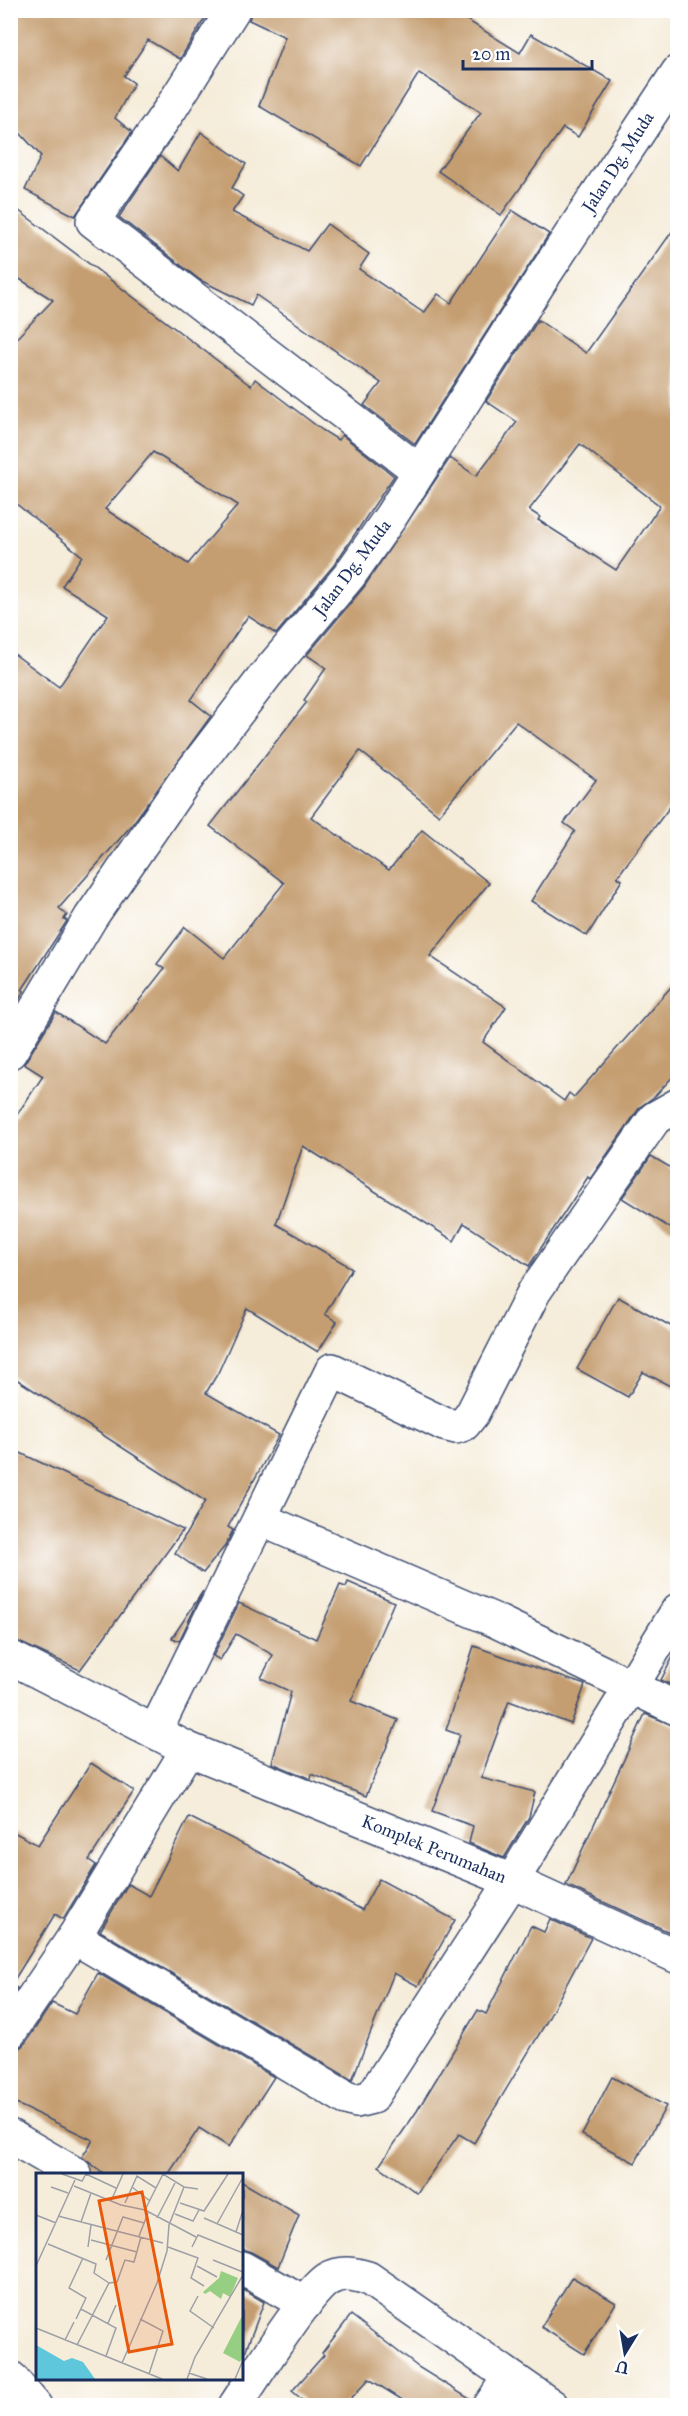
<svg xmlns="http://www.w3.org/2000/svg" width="688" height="2416" viewBox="0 0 688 2416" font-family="'IM FELL Great Primer',serif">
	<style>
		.building { fill: #c49d70; fill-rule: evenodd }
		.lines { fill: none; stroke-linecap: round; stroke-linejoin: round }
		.street-casing { stroke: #3c4b70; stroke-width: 36 }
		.street { stroke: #fff; stroke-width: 33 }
		.labels { text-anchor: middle; stroke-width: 4.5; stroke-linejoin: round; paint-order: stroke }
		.street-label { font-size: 18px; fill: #1b2f5e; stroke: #fff }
		.inset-road { fill: none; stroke: #9ea0a8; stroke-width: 1.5 }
		.view { fill: #e8590c; fill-opacity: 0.15; stroke: #e8590c; stroke-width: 3 }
		.inset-edge { fill: none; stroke: #1b2f5e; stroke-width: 3 }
	</style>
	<rect width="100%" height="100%" fill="#fff"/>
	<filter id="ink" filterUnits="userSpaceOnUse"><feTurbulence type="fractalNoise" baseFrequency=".0167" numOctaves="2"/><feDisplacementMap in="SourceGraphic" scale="12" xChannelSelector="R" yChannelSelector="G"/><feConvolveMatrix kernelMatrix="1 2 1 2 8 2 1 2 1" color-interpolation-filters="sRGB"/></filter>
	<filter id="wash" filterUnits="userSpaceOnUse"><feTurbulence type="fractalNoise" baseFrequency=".008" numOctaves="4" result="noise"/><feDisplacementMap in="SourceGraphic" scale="24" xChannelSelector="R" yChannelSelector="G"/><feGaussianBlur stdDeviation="1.35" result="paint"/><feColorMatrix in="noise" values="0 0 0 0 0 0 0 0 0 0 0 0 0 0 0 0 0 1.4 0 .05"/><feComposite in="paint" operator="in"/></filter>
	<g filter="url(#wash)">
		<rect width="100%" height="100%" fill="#f5ecd9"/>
		<g id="blocks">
			<!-- building -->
			<g class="building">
				<path d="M 10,10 L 210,10 L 180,59 L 148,40 L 124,76 L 134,83 L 115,118 L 132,132 L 75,216 L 25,190 L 41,156 L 10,122 Z"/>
				<path d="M 252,10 L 451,10 L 520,53 L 531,34 L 612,81 L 578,137 L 563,128 L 501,215 L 438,171 L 481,112 L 419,73 L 361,166 L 259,106 L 285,37 L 249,20 Z"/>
				<path d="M 201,132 L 246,164 L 232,188 L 243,196 L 232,212 L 307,251 L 327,224 L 369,254 L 359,269 L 424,313 L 438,294 L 451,303 L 512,210 L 549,234 L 415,444 L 364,405 L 381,383 L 256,295 L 251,305 L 200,280 L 119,217 L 160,156 L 178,171 Z"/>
				<path d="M 10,204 L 251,386 L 255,379 L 322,430 L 338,440 L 342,435 L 394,476 L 334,565 L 276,634 L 248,616 L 191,700 L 211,716 L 131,826 L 59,908 L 67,915 L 64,919 L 67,921 L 22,990 L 24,991 L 10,1015 L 10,651 L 59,687 L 108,615 L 62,586 L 82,556 L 10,499 L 10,345 L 53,300 L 10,273 ZM 153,452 L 238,505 L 188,564 L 105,509 Z"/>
				<path d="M 678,223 L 678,796 L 617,877 L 622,880 L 587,936 L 531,901 L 575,831 L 564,823 L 596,780 L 516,722 L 439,815 L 360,751 L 311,817 L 389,870 L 422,830 L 489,883 L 430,956 L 506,1007 L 483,1042 L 564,1101 L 569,1093 L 574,1097 L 678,979 L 678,1071 L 655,1096 L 640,1107 L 590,1179 L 588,1177 L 529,1266 L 464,1223 L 454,1241 L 303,1146 L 276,1224 L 352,1268 L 325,1314 L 337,1322 L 318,1352 L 247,1308 L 218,1373 L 206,1393 L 279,1435 L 228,1527 L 233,1530 L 225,1546 L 203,1573 L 175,1553 L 205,1501 L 10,1375 L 10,1125 L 43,1076 L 24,1064 L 56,1012 L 105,1044 L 164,969 L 157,964 L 185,927 L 224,958 L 284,883 L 210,826 L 307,702 L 304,700 L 326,668 L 307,655 L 364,587 L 450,458 L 476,476 L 517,422 L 486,401 L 538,320 L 586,353 ZM 580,444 L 660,506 L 616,570 L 538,520 L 540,517 L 529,510 Z"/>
				<path d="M 651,1156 L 678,1172 L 678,1233 L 622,1198 Z"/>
				<path d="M 618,1297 L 678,1330 L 678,1390 L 643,1372 L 628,1397 L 577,1369 Z"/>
				<path d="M 10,1448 L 183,1530 L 80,1670 L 10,1638 Z"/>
				<path d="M 348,1582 L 394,1602 L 351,1701 L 398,1720 L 366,1796 L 312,1774 L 311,1779 L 272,1763 L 291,1692 L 261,1678 L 273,1655 L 236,1634 L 220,1660 L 213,1656 L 239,1603 L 316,1639 L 340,1585 L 346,1587 Z"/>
				<path d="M 203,1591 L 179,1641 L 172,1638 Z"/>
				<path d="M 474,1646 L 585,1685 L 571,1724 L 509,1701 L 481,1778 L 535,1792 L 529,1817 L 504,1858 L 469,1843 L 473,1826 L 432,1811 L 460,1735 L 446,1730 Z"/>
				<path d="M 678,1647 L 678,1688 L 661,1680 Z"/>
				<path d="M 645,1714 L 678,1727 L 678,1936 L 566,1885 Z"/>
				<path d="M 91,1763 L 134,1791 L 89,1860 L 96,1865 L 63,1919 L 55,1914 L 11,1985 L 17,1988 L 10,1998 L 10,1830 L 38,1845 Z"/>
				<path d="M 189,1817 L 268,1857 L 362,1910 L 379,1879 L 455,1920 L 418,1986 L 394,1973 L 352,2080 L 100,1931 L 128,1884 L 149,1896 Z"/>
				<path d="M 550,1919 L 591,1938 L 547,2021 L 474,2143 L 459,2134 L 417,2193 L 379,2166 L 417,2111 L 478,2010 L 486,2014 L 531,1926 L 544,1932 Z"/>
				<path d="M 98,1973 L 274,2077 L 229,2147 L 199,2128 L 168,2175 L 106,2175 L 82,2157 L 93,2140 L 10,2101 L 10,2050 L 19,2049 L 26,2042 L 52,2003 L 75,2014 Z"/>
				<path d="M 612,2077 L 666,2106 L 635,2163 L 582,2135 Z"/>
				<path d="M 242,2182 L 299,2215 L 278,2267 L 251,2252 L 242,2249 Z"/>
				<path d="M 572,2277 L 616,2303 L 584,2354 L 541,2327 Z"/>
				<path d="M 242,2289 L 264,2302 L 244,2355 L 242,2355 Z"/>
				<path d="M 351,2315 L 418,2367 L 473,2401 L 471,2406 L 412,2406 L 369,2379 L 344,2406 L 310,2406 L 292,2391 L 324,2355 L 322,2353 Z"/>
			</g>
		</g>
	</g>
	<g filter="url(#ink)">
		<use href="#blocks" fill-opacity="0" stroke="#3c4b70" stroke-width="1.5"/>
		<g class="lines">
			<defs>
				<g id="street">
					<path d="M 233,10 L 171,108 L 93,221 L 419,471"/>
					<path d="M 10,1052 L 91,917 L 184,782 L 265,676 L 349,576 L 391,516 L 541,280 L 678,72"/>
					<path d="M 260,1519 L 494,1620 L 678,1709"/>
					<path d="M 10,1657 L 188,1749 L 512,1881 L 678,1957"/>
					<path d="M 155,1732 L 332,1370 L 444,1424 L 456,1427 L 464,1424 L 472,1414 L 534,1292 L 655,1118 L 678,1105"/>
					<path d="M 74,1937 L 346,2098 L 356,2101 L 372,2097 L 512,1881 L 678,1610"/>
					<path d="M 10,2032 L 74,1937 L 188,1749"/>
					<path d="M 10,2136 L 75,2174"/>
					<path d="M 242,2268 L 305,2304"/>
					<path d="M 10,2377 L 35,2406"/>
					<path d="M 235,2406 C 253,2379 306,2293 328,2279 C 342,2271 354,2274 368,2278 L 552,2406"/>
					<path d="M 490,2406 L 509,2377"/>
				</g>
			</defs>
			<!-- street casing -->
			<use href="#street" class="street-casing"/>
			<!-- street -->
			<use href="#street" class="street"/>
		</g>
	</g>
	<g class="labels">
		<!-- street labels -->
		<g class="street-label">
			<text transform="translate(618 162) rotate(-57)" y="6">Jalan Dg. Muda</text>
			<text transform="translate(352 568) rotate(-53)" y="6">Jalan Dg. Muda</text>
			<text transform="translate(434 1849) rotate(22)" y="6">Komplek Perumahan</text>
		</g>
	</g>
	<!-- overview -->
	<g transform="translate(36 2173)">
		<rect width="207" height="207" fill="#f5ecd9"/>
		<path d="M 185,98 L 202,105 L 194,124 L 187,120 L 185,126 L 174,118 L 169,121 L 167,119 L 183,105 ZM 206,143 L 207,184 L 204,189 L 187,180 Z" fill="#96cf82"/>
		<path d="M 0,172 L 28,188 L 36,185 L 47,189 L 59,206 L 0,206 Z" fill="#5fc7db"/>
		<path class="inset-road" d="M 26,1 L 46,8 L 50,1M 50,1 L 80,15M 38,13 L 85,32 L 109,37 L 160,64M 15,14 L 32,20M 96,14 L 114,28M 75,28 L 87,1M 89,30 L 101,3 L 120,15M 144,30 L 168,38 L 192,1M 109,37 L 127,1 L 148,14 L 162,16M 139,41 L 157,48 L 163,37M 0,42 L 20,50M 22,43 L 127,70M 121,45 L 139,10M 168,45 L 207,62M 45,49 L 55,20M 181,51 L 206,6M 200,59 L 207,37M 103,63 L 112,40M 55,67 L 101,79M 12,71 L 60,91 L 58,100 L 73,110M 52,74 L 55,52M 132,74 L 162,85 L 155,105 L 168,113M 156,74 L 162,62 L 207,80M 70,87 L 87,44 L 108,50M 177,87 L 207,99M 0,93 L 39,7M 161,93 L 181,104M 162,123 L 154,138 L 178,155M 45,136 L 80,155 L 70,183M 40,146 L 50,125 L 33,115 L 47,85M 104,146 L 127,158 L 113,201M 72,150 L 80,132M 0,155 L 126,206M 29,167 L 38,149M 41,172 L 73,110 L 81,109 L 89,87 L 98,89 L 105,64M 86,190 L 121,110 L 131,78 L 133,52 L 148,14M 153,200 L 171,206M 151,206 L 159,184 L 207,102M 199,206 L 207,187"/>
		<path class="view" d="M 106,19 L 136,171 L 93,179 L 63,28 Z"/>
		<rect width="207" height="207" class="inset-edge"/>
	</g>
	<!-- margin -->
	<rect width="688" height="2416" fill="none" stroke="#fff" stroke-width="36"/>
	<!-- north arrow -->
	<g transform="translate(625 2353) rotate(191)" stroke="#ffffff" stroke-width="4.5" paint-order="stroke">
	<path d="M0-4.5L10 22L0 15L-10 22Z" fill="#1b2f5e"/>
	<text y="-9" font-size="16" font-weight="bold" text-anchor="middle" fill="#1b2f5e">U</text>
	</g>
	<!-- scale -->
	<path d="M463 60v9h129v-9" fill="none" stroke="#1b2f5e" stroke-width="3"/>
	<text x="472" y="60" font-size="18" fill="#1b2f5e" stroke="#ffffff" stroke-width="4.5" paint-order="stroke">20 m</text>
</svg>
